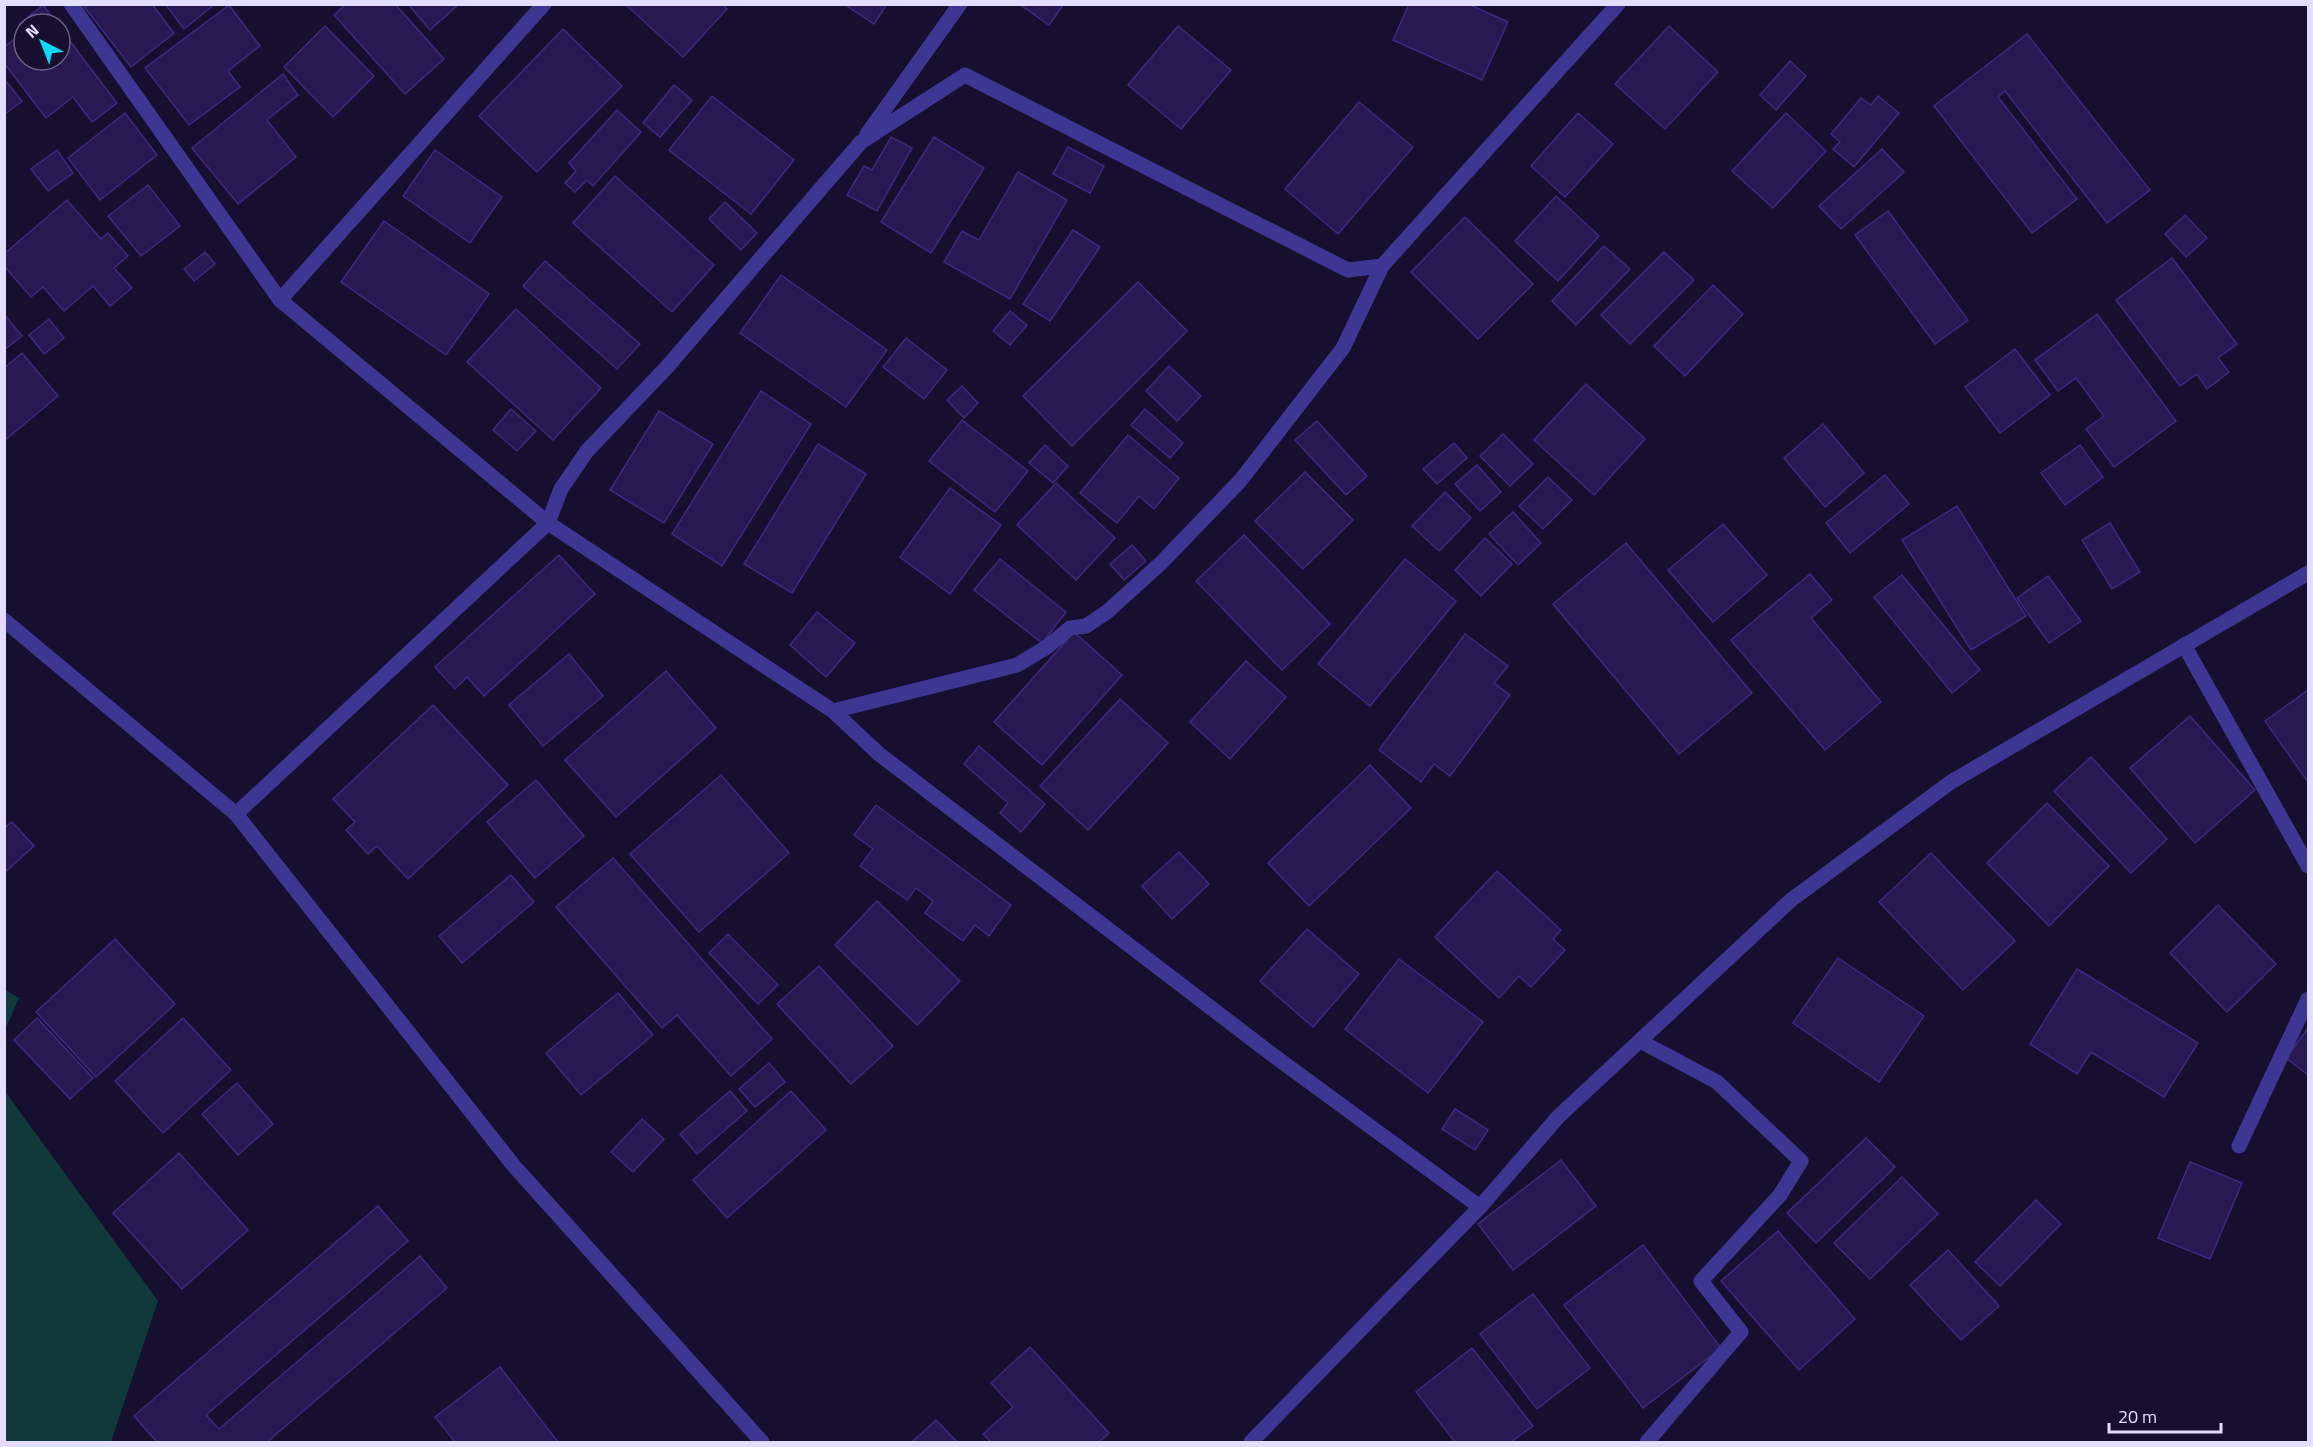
<svg xmlns="http://www.w3.org/2000/svg" width="2313" height="1447" viewBox="0 0 2313 1447" font-family="'Titillium Web',sans-serif">
	<style>
		.green { fill: #11393a }
		.building { fill: #281952; stroke: #3f2980; stroke-width: 1.5 }
		.lines { fill: none; stroke-linecap: round; stroke-linejoin: round }
		.minor { stroke: #3e3693; stroke-width: 15 }
	</style>
	<rect width="100%" height="100%" fill="#160f2f"/>
	<!-- green -->
	<g class="green">
		<path d="M 5,990 L 19,998 L 5,1030 Z"/>
		<path d="M 4,1090 L 158,1301 L 111,1442 L 5,1442 Z"/>
	</g>
	<!-- building -->
	<g class="building">
		<path d="M 82,4 L 152,4 L 174,33 L 131,67 Z"/>
		<path d="M 165,4 L 215,4 L 184,29 Z"/>
		<path d="M 346,4 L 395,4 L 444,59 L 405,94 L 334,15 Z"/>
		<path d="M 408,4 L 459,4 L 430,30 Z"/>
		<path d="M 625,4 L 722,4 L 727,9 L 683,57 Z"/>
		<path d="M 844,4 L 887,4 L 874,24 Z"/>
		<path d="M 1019,4 L 1064,4 L 1049,25 Z"/>
		<path d="M 1409,4 L 1468,4 L 1508,22 L 1482,80 L 1393,40 Z"/>
		<path d="M 43,5 L 57,24 L 24,24 L 24,30 L 19,24 Z"/>
		<path d="M 229,5 L 260,46 L 228,71 L 240,87 L 189,125 L 145,68 Z"/>
		<path d="M 325,26 L 374,76 L 333,117 L 284,67 Z"/>
		<path d="M 1178,26 L 1231,70 L 1181,129 L 1128,85 Z"/>
		<path d="M 1669,26 L 1718,72 L 1665,129 L 1615,84 Z"/>
		<path d="M 60,28 L 117,103 L 92,122 L 73,97 L 46,118 L 4,63 L 4,47 L 24,32 L 24,60 L 60,60 Z"/>
		<path d="M 563,29 L 622,86 L 537,172 L 479,116 Z"/>
		<path d="M 2027,34 L 2150,190 L 2107,223 L 2005,91 L 1998,97 L 2077,199 L 2032,233 L 1934,106 Z"/>
		<path d="M 1790,61 L 1806,76 L 1776,110 L 1760,95 Z"/>
		<path d="M 283,74 L 298,95 L 267,120 L 296,157 L 238,204 L 192,148 Z"/>
		<path d="M 4,79 L 22,101 L 4,115 Z"/>
		<path d="M 674,85 L 692,100 L 660,137 L 643,123 Z"/>
		<path d="M 712,96 L 794,160 L 751,214 L 669,150 Z"/>
		<path d="M 1878,96 L 1899,113 L 1854,167 L 1833,149 L 1840,142 L 1831,134 L 1861,98 L 1871,105 Z"/>
		<path d="M 1359,102 L 1413,147 L 1338,234 L 1285,189 Z"/>
		<path d="M 617,110 L 641,132 L 593,186 L 587,180 L 575,192 L 565,183 L 576,171 L 569,163 Z"/>
		<path d="M 125,113 L 157,155 L 100,200 L 68,158 Z"/>
		<path d="M 1578,113 L 1613,144 L 1565,197 L 1531,166 Z"/>
		<path d="M 1786,113 L 1826,151 L 1773,208 L 1732,171 Z"/>
		<path d="M 891,137 L 912,148 L 877,211 L 847,195 L 864,166 L 872,170 Z"/>
		<path d="M 934,137 L 984,168 L 931,253 L 881,222 Z"/>
		<path d="M 1068,147 L 1104,166 L 1090,193 L 1053,174 Z"/>
		<path d="M 1882,149 L 1904,172 L 1841,229 L 1819,206 Z"/>
		<path d="M 57,150 L 73,173 L 48,191 L 31,169 Z"/>
		<path d="M 435,150 L 502,197 L 470,243 L 403,196 Z"/>
		<path d="M 1018,172 L 1067,200 L 1010,299 L 944,262 L 962,231 L 979,240 Z"/>
		<path d="M 615,176 L 714,265 L 672,312 L 573,223 Z"/>
		<path d="M 148,185 L 180,226 L 141,256 L 108,216 Z"/>
		<path d="M 1556,196 L 1599,236 L 1558,281 L 1515,241 Z"/>
		<path d="M 67,200 L 101,239 L 108,233 L 128,256 L 114,268 L 132,288 L 110,306 L 93,286 L 64,311 L 43,287 L 31,297 L 4,266 L 4,254 Z"/>
		<path d="M 725,202 L 757,233 L 741,250 L 709,219 Z"/>
		<path d="M 1888,211 L 1968,320 L 1935,344 L 1855,235 Z"/>
		<path d="M 2185,215 L 2207,238 L 2186,257 L 2165,234 Z"/>
		<path d="M 1465,217 L 1533,284 L 1478,339 L 1411,272 Z"/>
		<path d="M 384,221 L 489,294 L 446,355 L 341,282 Z"/>
		<path d="M 1073,230 L 1100,247 L 1050,321 L 1023,304 Z"/>
		<path d="M 1604,246 L 1630,269 L 1576,325 L 1552,301 Z"/>
		<path d="M 205,252 L 215,264 L 194,281 L 184,269 Z"/>
		<path d="M 1664,252 L 1694,280 L 1630,344 L 1601,315 Z"/>
		<path d="M 2172,258 L 2237,344 L 2218,358 L 2229,372 L 2207,389 L 2197,374 L 2180,386 L 2116,300 Z"/>
		<path d="M 545,261 L 640,344 L 617,369 L 523,286 Z"/>
		<path d="M 781,275 L 887,350 L 846,407 L 740,333 Z"/>
		<path d="M 1138,282 L 1187,331 L 1072,446 L 1023,396 Z"/>
		<path d="M 1713,285 L 1743,314 L 1685,376 L 1654,346 Z"/>
		<path d="M 516,309 L 601,388 L 553,440 L 467,362 Z"/>
		<path d="M 1010,311 L 1027,325 L 1010,345 L 993,331 Z"/>
		<path d="M 4,314 L 22,336 L 4,350 Z"/>
		<path d="M 2097,314 L 2176,421 L 2114,467 L 2086,429 L 2104,416 L 2076,378 L 2058,391 L 2035,360 Z"/>
		<path d="M 49,319 L 64,338 L 44,354 L 29,335 Z"/>
		<path d="M 906,338 L 947,370 L 924,399 L 883,367 Z"/>
		<path d="M 2015,349 L 2050,395 L 2000,433 L 1965,387 Z"/>
		<path d="M 22,353 L 58,396 L 4,441 L 4,368 Z"/>
		<path d="M 1169,366 L 1201,396 L 1177,421 L 1146,391 Z"/>
		<path d="M 1586,384 L 1645,439 L 1594,495 L 1534,440 Z"/>
		<path d="M 962,386 L 978,403 L 964,418 L 947,400 Z"/>
		<path d="M 761,391 L 811,424 L 722,566 L 672,534 Z"/>
		<path d="M 511,409 L 536,431 L 517,451 L 493,430 Z"/>
		<path d="M 1145,409 L 1183,443 L 1170,458 L 1131,425 Z"/>
		<path d="M 659,411 L 713,444 L 664,523 L 610,490 Z"/>
		<path d="M 962,420 L 1028,471 L 995,512 L 929,461 Z"/>
		<path d="M 1317,421 L 1367,476 L 1346,495 L 1295,440 Z"/>
		<path d="M 1823,424 L 1864,473 L 1825,507 L 1784,458 Z"/>
		<path d="M 1503,434 L 1533,464 L 1510,486 L 1480,456 Z"/>
		<path d="M 1128,435 L 1179,478 L 1154,509 L 1139,496 L 1117,523 L 1080,493 Z"/>
		<path d="M 1454,443 L 1467,458 L 1437,484 L 1423,469 Z"/>
		<path d="M 818,444 L 866,474 L 792,593 L 744,564 Z"/>
		<path d="M 1045,445 L 1068,466 L 1053,483 L 1029,463 Z"/>
		<path d="M 2080,445 L 2103,477 L 2065,505 L 2041,473 Z"/>
		<path d="M 1477,465 L 1501,492 L 1480,511 L 1455,484 Z"/>
		<path d="M 1305,472 L 1353,520 L 1303,569 L 1255,521 Z"/>
		<path d="M 1885,475 L 1909,504 L 1850,553 L 1826,523 Z"/>
		<path d="M 1548,477 L 1572,500 L 1543,529 L 1519,506 Z"/>
		<path d="M 1056,483 L 1115,538 L 1076,580 L 1017,525 Z"/>
		<path d="M 950,488 L 1001,525 L 950,594 L 900,557 Z"/>
		<path d="M 1445,492 L 1471,518 L 1439,551 L 1412,526 Z"/>
		<path d="M 1957,506 L 2026,616 L 1971,650 L 1902,540 Z"/>
		<path d="M 1513,512 L 1541,543 L 1518,565 L 1489,534 Z"/>
		<path d="M 2110,523 L 2140,572 L 2112,589 L 2082,540 Z"/>
		<path d="M 1723,524 L 1767,575 L 1713,622 L 1668,570 Z"/>
		<path d="M 1244,535 L 1330,624 L 1282,670 L 1196,581 Z"/>
		<path d="M 1485,538 L 1512,564 L 1481,596 L 1455,570 Z"/>
		<path d="M 1626,543 L 1752,693 L 1679,754 L 1553,604 Z"/>
		<path d="M 1132,545 L 1146,561 L 1124,580 L 1110,564 Z"/>
		<path d="M 559,555 L 595,594 L 484,696 L 467,677 L 455,689 L 435,667 Z"/>
		<path d="M 1000,559 L 1066,612 L 1042,643 L 974,590 Z"/>
		<path d="M 1405,559 L 1456,601 L 1370,706 L 1318,664 Z"/>
		<path d="M 1810,574 L 1832,600 L 1811,618 L 1881,702 L 1825,750 L 1731,640 Z"/>
		<path d="M 1902,575 L 1980,670 L 1952,693 L 1874,597 Z"/>
		<path d="M 2048,576 L 2081,621 L 2049,643 L 2017,598 Z"/>
		<path d="M 817,612 L 855,643 L 826,677 L 790,645 Z"/>
		<path d="M 1074,632 L 1122,675 L 1042,765 L 994,722 Z"/>
		<path d="M 1465,634 L 1508,666 L 1494,683 L 1510,695 L 1450,776 L 1434,764 L 1421,782 L 1379,750 Z"/>
		<path d="M 569,654 L 603,696 L 543,746 L 509,705 Z"/>
		<path d="M 1246,661 L 1286,697 L 1230,759 L 1190,722 Z"/>
		<path d="M 666,671 L 716,728 L 616,817 L 565,760 Z"/>
		<path d="M 2308,690 L 2308,782 L 2265,721 Z"/>
		<path d="M 1120,699 L 1168,743 L 1088,830 L 1040,786 Z"/>
		<path d="M 433,705 L 508,785 L 408,879 L 377,846 L 368,854 L 346,830 L 355,822 L 333,799 Z"/>
		<path d="M 2190,716 L 2255,790 L 2195,843 L 2130,768 Z"/>
		<path d="M 979,746 L 1045,804 L 1021,832 L 1000,813 L 1008,803 L 964,764 Z"/>
		<path d="M 2091,757 L 2167,839 L 2131,873 L 2054,791 Z"/>
		<path d="M 1370,765 L 1411,808 L 1309,906 L 1268,863 Z"/>
		<path d="M 721,775 L 789,853 L 699,932 L 630,854 Z"/>
		<path d="M 536,780 L 584,836 L 535,878 L 487,822 Z"/>
		<path d="M 2047,803 L 2109,866 L 2049,926 L 1987,863 Z"/>
		<path d="M 876,805 L 1011,905 L 989,936 L 975,925 L 963,941 L 925,913 L 933,901 L 916,888 L 907,900 L 860,866 L 873,849 L 854,835 Z"/>
		<path d="M 12,822 L 34,846 L 4,873 L 4,828 Z"/>
		<path d="M 1179,852 L 1209,884 L 1172,919 L 1142,886 Z"/>
		<path d="M 1931,853 L 2015,941 L 1963,990 L 1879,902 Z"/>
		<path d="M 613,858 L 772,1039 L 731,1076 L 677,1015 L 662,1028 L 556,907 Z"/>
		<path d="M 1497,871 L 1561,930 L 1553,939 L 1565,950 L 1531,987 L 1519,976 L 1499,998 L 1435,937 Z"/>
		<path d="M 511,875 L 534,902 L 462,963 L 439,936 Z"/>
		<path d="M 877,901 L 960,981 L 917,1025 L 835,945 Z"/>
		<path d="M 2218,905 L 2276,964 L 2227,1012 L 2170,953 Z"/>
		<path d="M 1307,929 L 1359,974 L 1313,1027 L 1260,981 Z"/>
		<path d="M 728,934 L 778,985 L 758,1004 L 709,953 Z"/>
		<path d="M 115,939 L 175,1004 L 96,1077 L 36,1012 Z"/>
		<path d="M 1838,958 L 1924,1016 L 1879,1082 L 1793,1023 Z"/>
		<path d="M 1399,959 L 1483,1022 L 1428,1093 L 1345,1029 Z"/>
		<path d="M 819,966 L 893,1046 L 851,1084 L 777,1004 Z"/>
		<path d="M 2077,969 L 2198,1043 L 2164,1097 L 2091,1052 L 2077,1074 L 2030,1044 Z"/>
		<path d="M 618,993 L 653,1035 L 581,1095 L 546,1053 Z"/>
		<path d="M 37,1018 L 93,1078 L 70,1099 L 14,1040 Z"/>
		<path d="M 183,1018 L 231,1070 L 163,1133 L 115,1081 Z"/>
		<path d="M 2308,1028 L 2308,1075 L 2286,1058 Z"/>
		<path d="M 769,1063 L 785,1082 L 755,1107 L 739,1089 Z"/>
		<path d="M 237,1083 L 273,1124 L 238,1155 L 202,1114 Z"/>
		<path d="M 730,1091 L 747,1111 L 697,1154 L 680,1134 Z"/>
		<path d="M 791,1091 L 826,1130 L 727,1218 L 693,1180 Z"/>
		<path d="M 1455,1109 L 1488,1130 L 1475,1150 L 1442,1129 Z"/>
		<path d="M 642,1119 L 664,1139 L 633,1172 L 611,1152 Z"/>
		<path d="M 1866,1138 L 1895,1167 L 1816,1243 L 1787,1213 Z"/>
		<path d="M 179,1153 L 248,1230 L 182,1289 L 113,1213 Z"/>
		<path d="M 1561,1160 L 1596,1206 L 1513,1270 L 1478,1224 Z"/>
		<path d="M 2190,1162 L 2242,1183 L 2210,1259 L 2158,1238 Z"/>
		<path d="M 1902,1177 L 1938,1214 L 1870,1279 L 1834,1243 Z"/>
		<path d="M 2036,1200 L 2061,1224 L 2000,1286 L 1975,1262 Z"/>
		<path d="M 378,1206 L 408,1241 L 206,1415 L 219,1429 L 420,1256 L 447,1288 L 267,1442 L 157,1442 L 134,1416 Z"/>
		<path d="M 1778,1231 L 1855,1319 L 1799,1370 L 1721,1281 Z"/>
		<path d="M 1643,1245 L 1721,1348 L 1643,1408 L 1564,1305 Z"/>
		<path d="M 1948,1250 L 1999,1306 L 1961,1340 L 1910,1285 Z"/>
		<path d="M 1533,1294 L 1590,1368 L 1537,1409 L 1480,1334 Z"/>
		<path d="M 1030,1347 L 1109,1433 L 1099,1442 L 991,1442 L 983,1434 L 1013,1407 L 991,1383 Z"/>
		<path d="M 1472,1348 L 1533,1426 L 1511,1442 L 1455,1442 L 1416,1392 Z"/>
		<path d="M 500,1367 L 558,1442 L 455,1442 L 435,1417 Z"/>
		<path d="M 936,1420 L 957,1442 L 912,1442 Z"/>
	</g>
	<g class="lines">
		<!-- minor -->
		<g class="minor">
			<path d="M 71,4 L 280,300 L 548,523 L 833,711 L 879,754 L 1274,1056 L 1480,1207"/>
			<path d="M 867,134 L 960,4"/>
			<path d="M 280,300 L 544,4"/>
			<path d="M 4,620 L 236,814 L 514,1166 L 762,1442"/>
			<path d="M 2184,645 L 2308,866"/>
			<path d="M 833,711 L 1017,665 L 1047,647 L 1070,628 L 1086,626 L 1107,612 L 1161,563 L 1240,481 L 1343,348 L 1382,266"/>
			<path d="M 236,814 L 548,523 L 561,489 L 587,451 L 667,367 L 861,142 L 965,75 L 1348,270 L 1382,266 L 1618,4"/>
			<path d="M 1640,1041 L 1717,1082 L 1801,1161 L 1780,1195 L 1701,1281 L 1741,1332 L 1647,1442"/>
			<path d="M 2239,1146 L 2308,999"/>
			<path d="M 1251,1442 L 1480,1207 L 1558,1117 L 1791,900 L 1951,782 L 2308,573"/>
		</g>
	</g>
	<!-- border -->
	<rect width="2313" height="1447" fill="none" stroke="#e3ddff" stroke-width="12"/>
	<!-- north arrow -->
	<g transform="translate(42 42) rotate(318)"><circle r="28" fill="#160f2f" stroke="#686182" stroke-width="1.5"/>
	<path d="M0-4.5L10 22L0 15L-10 22Z" fill="#09d9ff"/>
	<text y="-9" font-size="16" font-weight="bold" text-anchor="middle" fill="#e3ddff">N</text>
	</g>
	<!-- scale -->
	<path d="M2109 1423v9h112v-9" fill="none" stroke="#e3ddff" stroke-width="3"/>
	<text x="2118" y="1423" font-size="18" fill="#e3ddff" stroke="#160f2f" stroke-width="4.5" paint-order="stroke">20 m</text>
</svg>
